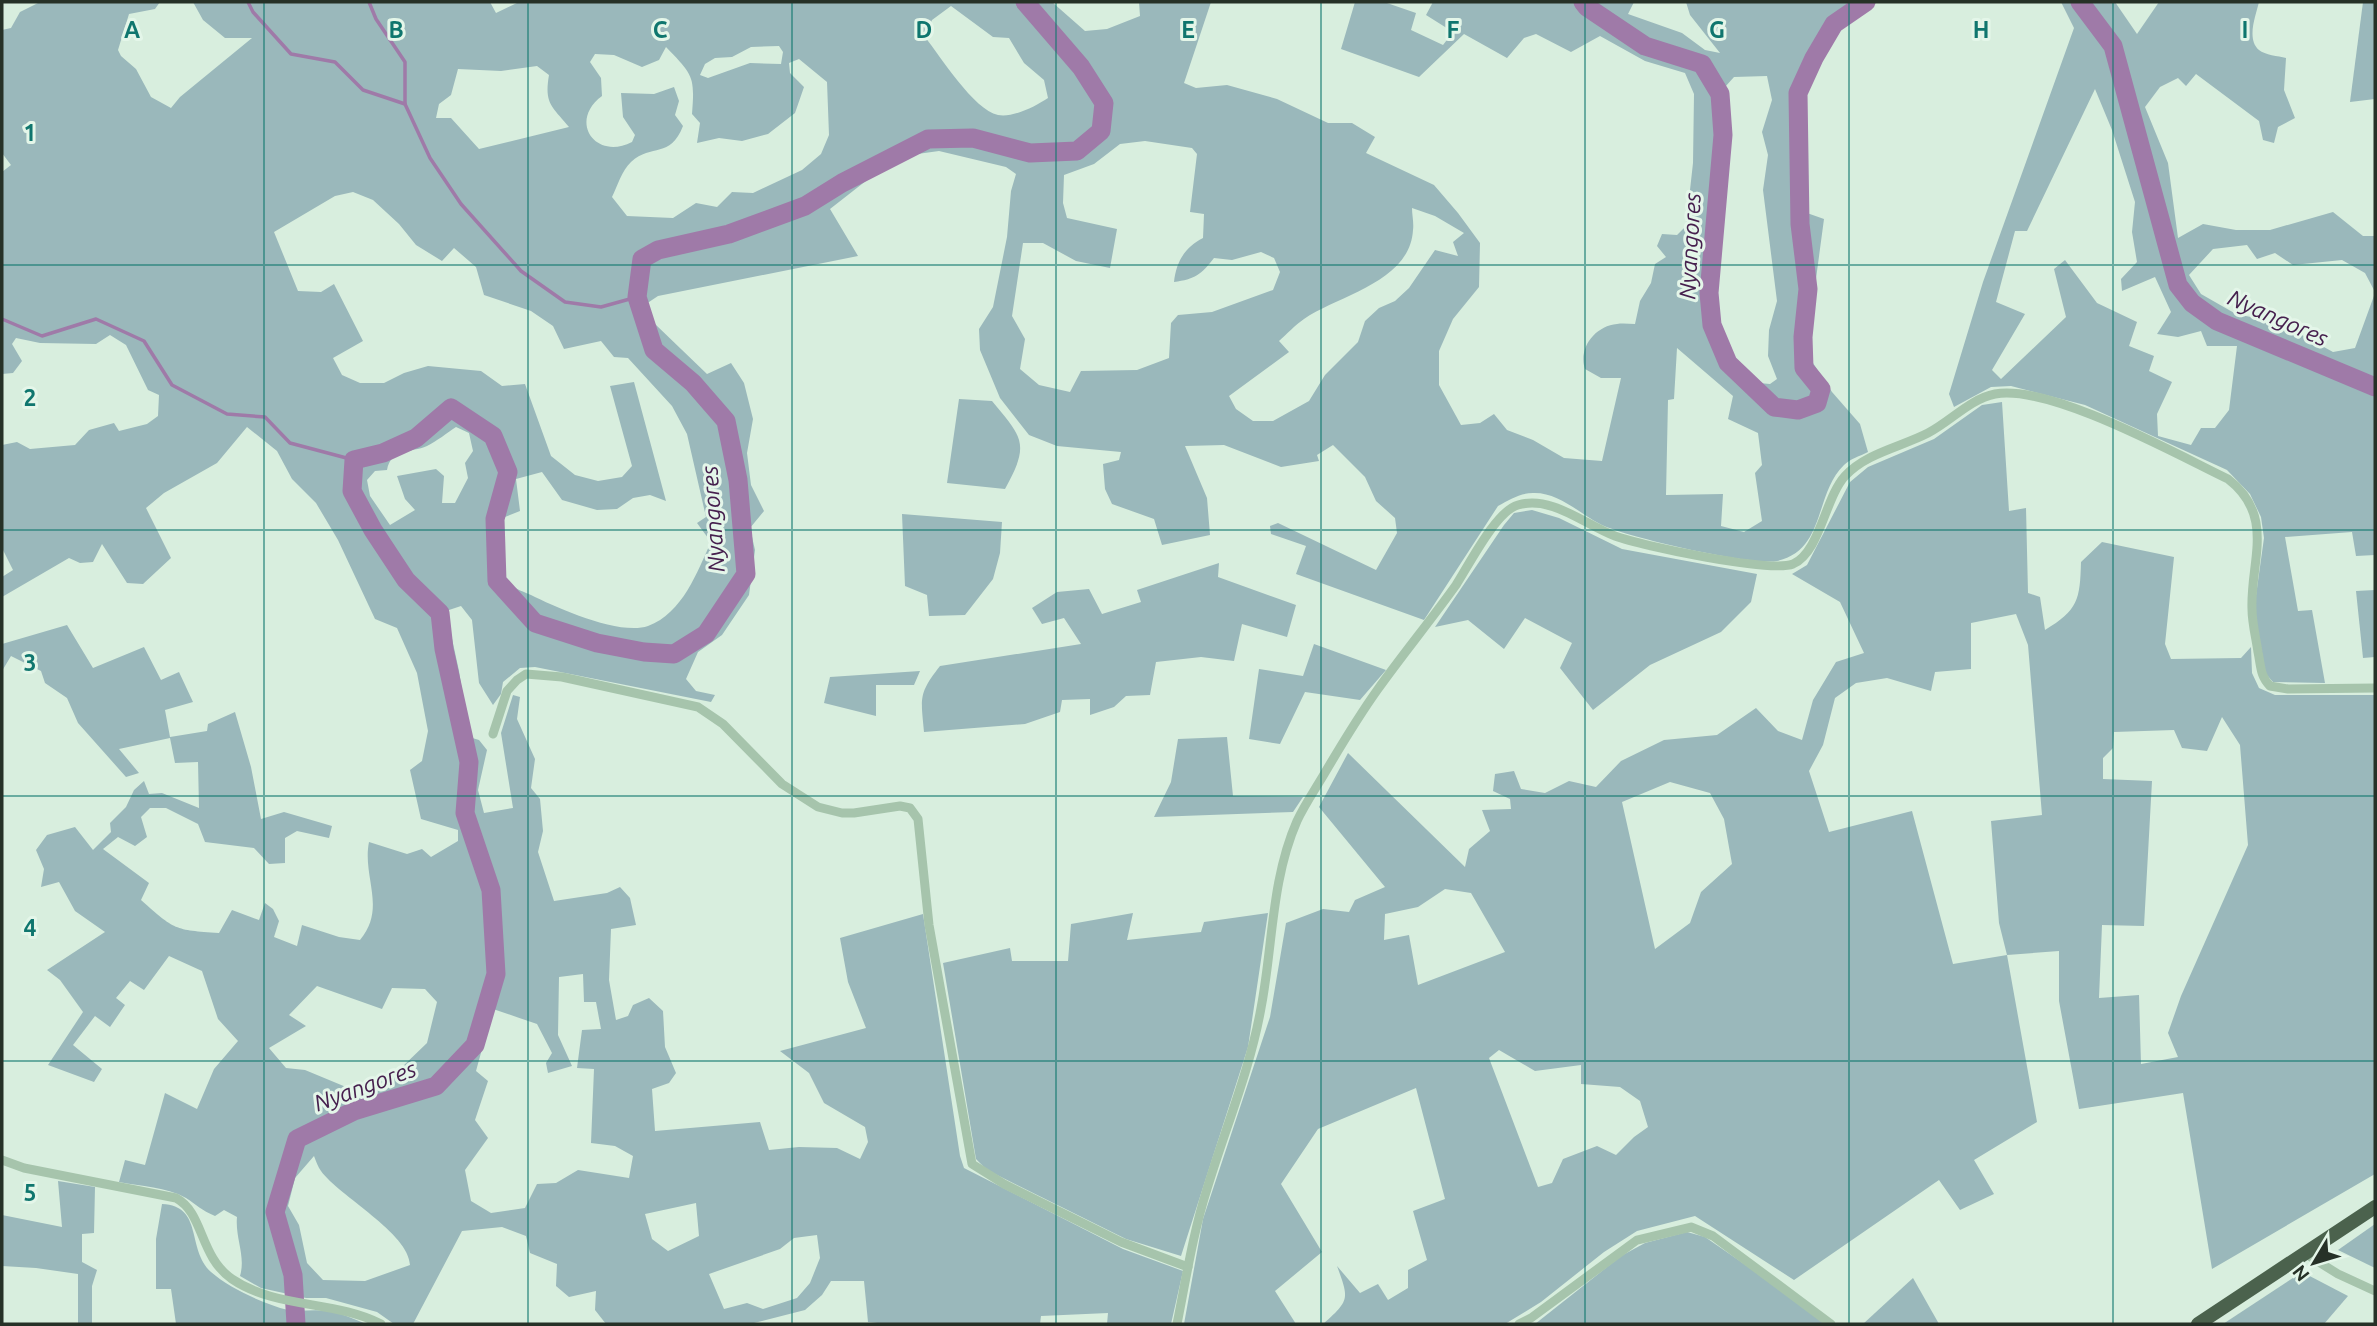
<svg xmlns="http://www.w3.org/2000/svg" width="2377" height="1326" viewBox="0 0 2377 1326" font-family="Ubuntu,sans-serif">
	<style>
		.green { fill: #9ab8bb; fill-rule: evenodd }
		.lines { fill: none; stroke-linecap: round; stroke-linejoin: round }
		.stream { stroke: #9f7aa8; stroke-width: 3.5 }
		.river { stroke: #9f7aa8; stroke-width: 19 }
		.minor { stroke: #a6c4ac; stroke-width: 9 }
		.trunk { stroke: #4b624d; stroke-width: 14 }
		.grid { fill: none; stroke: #0f766e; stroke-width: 2; stroke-opacity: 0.55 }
		.labels { text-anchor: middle; stroke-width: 6; stroke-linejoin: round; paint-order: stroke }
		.water-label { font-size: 23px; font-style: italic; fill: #46204e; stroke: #e4f6e9 }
		.grid-label { font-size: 23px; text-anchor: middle; font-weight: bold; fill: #0f766e; stroke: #e4f6e9; stroke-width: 6; stroke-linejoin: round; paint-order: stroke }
	</style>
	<rect width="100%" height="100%" fill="#d8eede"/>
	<!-- green -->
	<g class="green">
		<path d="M 40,2 L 160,2 L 155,9 L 129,14 L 118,50 L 121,56 L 136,69 L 151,97 L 171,108 L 180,97 L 252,38 L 225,38 L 203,20 L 193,2 L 490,2 L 496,13 L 519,2 L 1052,2 L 1085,31 L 1107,29 L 1140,16 L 1139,2 L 1211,2 L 1184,83 L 1196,88 L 1227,85 L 1277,99 L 1328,123 L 1352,123 L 1375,137 L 1366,153 L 1434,185 L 1458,213 L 1480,243 L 1479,287 L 1453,319 L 1439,351 L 1439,385 L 1461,425 L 1480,423 L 1494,414 L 1507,430 L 1533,440 L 1564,458 L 1602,461 L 1621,378 L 1601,378 L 1585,369 C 1578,348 1595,326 1617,324 C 1623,323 1629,324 1635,324 L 1640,301 L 1651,283 L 1655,264 L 1666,257 L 1657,246 L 1662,234 L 1677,235 L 1686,226 L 1693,163 L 1694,94 L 1685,73 L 1645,61 L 1600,36 L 1571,52 L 1536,34 L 1524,38 L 1507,58 L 1464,34 L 1419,77 L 1341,49 L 1355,2 L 1384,2 L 1416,13 L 1411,30 L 1443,45 L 1453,32 L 1426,15 L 1433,2 L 1634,2 L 1628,14 L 1682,33 L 1705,50 L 1720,53 L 1690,15 L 1686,2 L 1874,2 C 1864,9 1852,15 1843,23 C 1794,66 1804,144 1803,202 L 1807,213 L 1824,219 L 1809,331 L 1813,363 L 1832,392 L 1860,424 L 1868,452 C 1860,456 1850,459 1844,465 C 1814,494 1826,550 1777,561 C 1752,566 1625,537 1600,524 C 1579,513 1558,492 1533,493 C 1520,493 1509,500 1498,506 L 1424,620 L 1296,574 L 1306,546 L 1271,534 L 1270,526 L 1278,523 L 1376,570 L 1397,533 L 1395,518 L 1376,501 L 1365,477 L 1333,445 L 1317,455 L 1319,461 L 1281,467 L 1224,445 L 1185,446 L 1207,498 L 1210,535 L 1162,545 L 1154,519 L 1112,504 L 1105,489 L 1103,464 L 1119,460 L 1121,452 L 1057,446 L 1029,435 L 1000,398 L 980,350 L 979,329 L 993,307 L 1007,237 L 1011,191 L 1016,174 L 1006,167 L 939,151 L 910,155 L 885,166 L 830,209 L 858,256 L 658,296 L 646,304 L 655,324 L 707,374 L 731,363 L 744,383 L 753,419 L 747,453 L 751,485 L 764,511 L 750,528 L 755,550 L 749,595 L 722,635 L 698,652 L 686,679 L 696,691 L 715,695 L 711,702 L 535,667 L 520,668 L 503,682 L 501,694 L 493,705 L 479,683 L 472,620 L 461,606 L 446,611 L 459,671 L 469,737 L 479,740 L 487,750 L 478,790 L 484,813 L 513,808 L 501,733 L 513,695 L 520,697 L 517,719 L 535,759 L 531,788 L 540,799 L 543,831 L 538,852 L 554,901 L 607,893 L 620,887 L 630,898 L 636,925 L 611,929 L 609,980 L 616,1020 L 628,1016 L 633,1005 L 649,998 L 663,1011 L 665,1047 L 676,1073 L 669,1083 L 652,1089 L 655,1131 L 760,1122 L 769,1150 L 799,1147 L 837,1148 L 860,1159 L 868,1142 L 865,1127 L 824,1103 L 809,1073 L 780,1051 L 866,1028 L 848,982 L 840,938 L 923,914 L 960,1156 L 964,1168 L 1123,1249 L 1183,1271 L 1171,1324 L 1107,1324 L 1108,1313 L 1041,1316 L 1040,1324 L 887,1324 L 868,1322 L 864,1281 L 831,1281 L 822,1295 L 805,1310 L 750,1324 L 606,1324 L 595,1310 L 596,1291 L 569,1297 L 556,1286 L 557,1264 L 530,1253 L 526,1236 L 502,1227 L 462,1231 L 413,1324 L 394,1324 L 377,1312 L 326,1298 L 306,1298 L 261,1288 L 240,1276 C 246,1256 235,1238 237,1217 L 224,1210 L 215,1216 C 201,1210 197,1205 186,1198 C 167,1187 140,1186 119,1182 L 125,1160 L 145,1165 L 165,1093 L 197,1109 L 214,1069 L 238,1041 L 218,1019 L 202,971 L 169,956 L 144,990 L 130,981 L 116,998 L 125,1005 L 110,1027 L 95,1016 L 73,1045 L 102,1069 L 94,1082 L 48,1065 L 83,1012 L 60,980 L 47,970 L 105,932 L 75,911 L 59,882 L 41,887 L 44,869 L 36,850 L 47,835 L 75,827 L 93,850 L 111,832 L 110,823 L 126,807 L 134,790 L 144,781 L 149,794 L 162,793 L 199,808 L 198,762 L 175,763 L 170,738 L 119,749 L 139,773 L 126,777 L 78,723 L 67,698 L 45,683 L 41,671 L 11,656 L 2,671 L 2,644 L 67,625 L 93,668 L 144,647 L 161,680 L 179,672 L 193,702 L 165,710 L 170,737 L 207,731 L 208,724 L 235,712 L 251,767 L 261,819 L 284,812 L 332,826 L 329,838 L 297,831 L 285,838 L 285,863 L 269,864 L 254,848 L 205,842 L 198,824 L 166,808 L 150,808 L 141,817 L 147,837 L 135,846 L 118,837 L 103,849 L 149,883 L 141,900 C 175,930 174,930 219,933 L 232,910 L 259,920 L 265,903 L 273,909 L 279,921 L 274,937 L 297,946 L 302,925 L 339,937 L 360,940 C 387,908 362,877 369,842 L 407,854 L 422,849 L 431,857 L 458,841 L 458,830 L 421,819 L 410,770 L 422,761 L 428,731 L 417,673 L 397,628 L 375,619 L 338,540 L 316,503 L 292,479 L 277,451 L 247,427 L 217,463 L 164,493 L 146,508 L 171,558 L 143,584 L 127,583 L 102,544 L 93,562 L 80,563 L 69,558 L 2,597 L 2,577 L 13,570 L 2,548 L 2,445 L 17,442 L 30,449 L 75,445 L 89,430 L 114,423 L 119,431 L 147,424 L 158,416 L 159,395 L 148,390 L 126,345 L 110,335 L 96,344 L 40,343 L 16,338 L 12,344 L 22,361 L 13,373 L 2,374 L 2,172 L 11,165 L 2,153 L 2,30 L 11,28 L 20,12 ZM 951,6 L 993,37 L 1009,38 L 1024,63 L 1044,80 L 1048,98 C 1036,106 1013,118 998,115 C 974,110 940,56 925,37 L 932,20 ZM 779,46 L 783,52 L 781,64 L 750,63 L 708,78 L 700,75 L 705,64 L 715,58 L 732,57 L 751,47 ZM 666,47 C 693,75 695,76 692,114 L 700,123 L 697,143 L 719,138 L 742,141 L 768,134 L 795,113 L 804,87 L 790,73 L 789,63 L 799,59 L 827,82 L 829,135 L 821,154 L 802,170 L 753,193 L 732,192 L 717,207 L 696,203 L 673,218 L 627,216 L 612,197 C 617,187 622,170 631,162 C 652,143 670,159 683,126 L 675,115 L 679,101 L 674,87 L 654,94 L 621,93 L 623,117 L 635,135 L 632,142 C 595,161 568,121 602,96 L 601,78 L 590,62 L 595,54 L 614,55 L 642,67 L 659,60 ZM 537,66 L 549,75 C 544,104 552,106 569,127 L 479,149 L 451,118 L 436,118 L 439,104 L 451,95 L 458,69 L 501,71 ZM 1767,76 L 1772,100 L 1762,132 L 1768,155 L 1763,190 L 1777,301 L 1769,330 L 1768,356 L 1777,379 L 1770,384 L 1759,383 L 1749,377 L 1730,353 L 1717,317 L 1717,256 L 1730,114 L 1725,87 L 1734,77 ZM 1145,141 L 1192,148 L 1197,154 L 1190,212 L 1204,214 L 1203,238 C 1185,247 1176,262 1174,282 C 1195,279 1201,275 1214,258 L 1232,260 L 1261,252 L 1274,258 L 1280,272 L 1273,290 L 1212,312 L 1178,315 L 1171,323 L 1169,358 L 1137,370 L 1081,371 L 1070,392 L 1039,385 L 1020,369 L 1025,339 L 1012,316 L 1023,243 L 1043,243 L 1076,261 L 1110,268 L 1117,229 L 1067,218 L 1063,203 L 1064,175 L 1094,164 L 1120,144 ZM 353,192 L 373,200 L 399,224 L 416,245 L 442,261 L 454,248 L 476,267 L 484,295 L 531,311 L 553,326 L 564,349 L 601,341 L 614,357 L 628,358 L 672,406 L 687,434 L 706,517 L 697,523 L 711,542 C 697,572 683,613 648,626 C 620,636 557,608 531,595 C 525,592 516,590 512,585 C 495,570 500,540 500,519 L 520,511 L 516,479 L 542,472 L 562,500 L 597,510 L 617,509 L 633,498 L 650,495 L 666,501 L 634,382 L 610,386 L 632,466 L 622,477 L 598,481 L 575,475 L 551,456 L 525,384 L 502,386 L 481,371 L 428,366 L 404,373 L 384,383 L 360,383 L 342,375 L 333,358 L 363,341 L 334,284 L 321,292 L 298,291 L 274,232 L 335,196 ZM 1412,208 L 1435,216 L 1464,233 L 1453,242 L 1458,256 L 1435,250 L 1409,288 L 1395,301 L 1379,308 L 1365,321 L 1358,342 L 1325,375 L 1309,401 L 1273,421 L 1253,421 L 1236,409 L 1229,396 L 1289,352 L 1279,341 C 1287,334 1295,325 1304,319 C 1339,295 1410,282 1413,230 C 1414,223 1412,215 1412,208 ZM 1677,348 L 1733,396 L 1728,419 L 1758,433 L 1762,465 L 1755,473 L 1762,521 L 1744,532 L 1721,526 L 1723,494 L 1666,495 L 1668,400 L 1674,399 ZM 456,427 L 469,433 L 473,451 L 465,463 L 468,478 L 455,503 L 442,503 L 444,476 L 436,469 L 397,476 L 405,499 L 415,510 L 390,525 L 370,496 L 367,480 L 375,471 L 387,470 C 391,448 411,453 427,446 C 437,441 447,433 456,427 ZM 583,974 L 584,1002 L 596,1002 L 601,1029 L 582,1030 L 577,1068 L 594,1069 L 591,1143 L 615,1146 L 633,1156 L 629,1178 L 578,1170 L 556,1183 L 537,1184 L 525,1208 L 491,1213 L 471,1201 L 465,1170 L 488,1138 L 475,1120 L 488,1081 L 476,1071 L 493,1009 L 537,1024 L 552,1053 L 546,1063 L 548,1073 L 572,1066 L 558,1035 L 559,977 ZM 317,986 L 382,1009 L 392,988 L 425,989 L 437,1002 L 427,1043 L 401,1068 L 367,1089 L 346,1087 L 305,1070 L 286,1068 L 269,1048 L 306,1026 L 289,1015 ZM 314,1156 C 316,1161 318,1167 321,1171 C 339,1196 409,1233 410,1265 L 365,1281 L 323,1280 L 307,1263 L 299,1225 L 288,1206 L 295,1178 ZM 696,1203 L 699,1236 L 668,1251 L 652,1239 L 645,1214 ZM 817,1235 L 820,1258 L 810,1283 L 797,1298 L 763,1309 L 747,1303 L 724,1309 L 709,1274 L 780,1249 L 794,1238 Z"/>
		<path d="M 2061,2 L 2115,2 L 2137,34 L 2159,2 L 2259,2 C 2256,15 2246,39 2259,50 C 2265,55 2278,56 2286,58 L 2284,90 L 2295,118 L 2278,127 L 2274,143 L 2263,140 L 2259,121 L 2196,74 L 2186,86 L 2178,78 L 2160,87 L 2145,107 L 2168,163 L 2178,238 L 2203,224 L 2236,230 L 2270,230 L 2333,212 L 2363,236 L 2375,236 L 2375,292 L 2365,273 L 2342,260 L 2293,265 L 2275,253 L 2257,259 L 2247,245 L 2213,249 L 2189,275 L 2201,294 L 2236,314 L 2280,323 L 2333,352 L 2355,348 L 2375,293 L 2375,555 L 2356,556 L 2352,532 L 2285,537 L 2298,611 L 2312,610 L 2325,683 L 2273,682 L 2265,673 L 2254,610 L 2264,538 L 2261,517 L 2250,494 L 2227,470 L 2085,405 L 2011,386 L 1991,387 L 1954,407 L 1949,394 L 1983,282 L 2074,28 ZM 2095,89 L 2112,130 L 2135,202 L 2132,232 L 2137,262 L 2121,279 L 2122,291 L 2155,277 L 2171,312 L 2157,334 L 2178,337 L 2201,331 L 2207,346 L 2237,346 L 2229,410 L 2215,428 L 2201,428 L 2191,445 L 2158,436 L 2157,414 L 2172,382 L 2149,371 L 2154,356 L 2129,346 L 2137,322 L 2097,303 L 2065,260 L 2054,269 L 2066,317 L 2001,379 L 1992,370 L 2025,314 L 1996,302 L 2015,231 L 2027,231 Z"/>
		<path d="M 2363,2 L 2375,2 L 2375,99 L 2350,102 Z"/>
		<path d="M 959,399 L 992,401 C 1023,438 1030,444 1005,489 L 947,483 Z"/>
		<path d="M 2002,402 L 2009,511 L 2026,508 L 2028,593 L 2040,597 L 2045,630 C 2078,610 2080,600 2081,562 L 2102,542 L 2174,557 L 2165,644 L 2171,659 L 2241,658 L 2251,647 L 2252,673 L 2259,688 L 2275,695 L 2375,695 L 2375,1174 L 2212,1269 L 2183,1093 L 2079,1109 L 2059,1001 L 2059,951 L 2007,955 L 2037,1122 L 1974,1160 L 1994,1194 L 1960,1210 L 1939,1180 L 1794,1280 L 1695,1216 L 1637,1231 L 1604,1252 L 1541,1302 L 1505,1324 L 1323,1324 C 1350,1300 1349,1299 1337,1266 L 1360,1293 L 1378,1284 L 1388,1300 L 1408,1288 L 1408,1270 L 1427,1260 L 1413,1211 L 1445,1199 L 1416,1088 L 1318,1129 L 1281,1184 L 1322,1252 L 1275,1291 L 1296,1324 L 1184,1324 L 1203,1219 L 1270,1017 L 1286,923 L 1323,909 L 1349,912 L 1355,900 L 1385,887 L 1319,807 L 1348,753 L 1465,867 L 1469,849 L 1490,831 L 1482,810 L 1511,809 L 1510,799 L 1493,791 L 1495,774 L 1514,771 L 1521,789 L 1545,793 L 1569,781 L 1596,787 L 1621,761 L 1664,740 L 1717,735 L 1756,708 L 1778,731 L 1802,740 L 1813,700 L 1836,662 L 1864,653 L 1840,602 L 1792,574 L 1807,565 L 1850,482 L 1868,467 L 1934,439 L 1982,405 ZM 2016,614 L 2028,645 L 2042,815 L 1991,821 L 1999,923 L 2007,955 L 1953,964 L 1912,811 L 1829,832 L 1809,771 L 1823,745 L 1835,698 L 1856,683 L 1887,678 L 1931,691 L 1935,672 L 1971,669 L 1971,623 ZM 2222,717 L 2240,745 L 2248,845 L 2181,996 L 2168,1033 L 2178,1057 L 2141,1064 L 2139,995 L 2099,998 L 2102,925 L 2144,926 L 2152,781 L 2103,779 L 2103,758 L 2113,748 L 2114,732 L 2174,730 L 2182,748 L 2207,751 ZM 1670,782 L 1710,793 L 1724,819 L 1732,864 L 1701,892 L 1690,923 L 1655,949 L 1622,802 ZM 1445,889 L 1471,893 L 1505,952 L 1418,985 L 1409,935 L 1384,940 L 1385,914 L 1418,907 ZM 1499,1050 L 1535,1071 L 1581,1065 L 1581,1084 L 1620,1087 L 1640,1101 L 1648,1127 L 1634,1137 L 1616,1155 L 1597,1146 L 1563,1159 L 1552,1183 L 1538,1187 L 1489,1058 Z"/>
		<path d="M 1532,510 L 1559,518 L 1622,549 L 1757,574 L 1751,602 L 1721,632 L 1650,665 L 1593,710 L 1560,668 L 1572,643 L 1525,618 L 1504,649 L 1468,620 L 1435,627 L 1504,525 L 1514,513 Z"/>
		<path d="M 902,514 L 1002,522 L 1000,553 L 993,579 L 965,615 L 929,616 L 927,595 L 905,586 Z"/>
		<path d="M 1219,563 L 1218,577 L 1296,605 L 1287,637 L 1242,624 L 1234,661 L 1201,657 L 1156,662 L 1150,695 L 1126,696 L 1114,707 L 1090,715 L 1090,699 L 1062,700 L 1060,712 L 1025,724 L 924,732 C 921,698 918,694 940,666 L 1081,644 L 1064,618 L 1042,624 L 1032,608 L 1057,592 L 1089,589 L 1102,614 L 1141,602 L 1137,590 Z"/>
		<path d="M 2375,590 L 2375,657 L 2363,658 L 2356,591 Z"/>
		<path d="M 1314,644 L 1386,670 L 1360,700 L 1305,692 L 1280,744 L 1249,739 L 1259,669 L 1303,676 Z"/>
		<path d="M 920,671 L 914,685 L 876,685 L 876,716 L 824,703 L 830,677 Z"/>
		<path d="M 1227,737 L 1233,796 L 1303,797 L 1293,812 L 1154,817 L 1171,782 L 1178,739 Z"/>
		<path d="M 1133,913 L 1127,940 L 1201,932 L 1204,922 L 1268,913 L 1248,1047 L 1181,1256 L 1126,1239 L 987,1170 L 976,1159 L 943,963 L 1010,948 L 1012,961 L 1068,961 L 1071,924 Z"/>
		<path d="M 58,1181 L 95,1187 L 94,1233 L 82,1234 L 82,1262 L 97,1270 L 92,1286 L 92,1324 L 78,1324 L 78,1274 L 36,1268 L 2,1266 L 2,1215 L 62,1227 Z"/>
		<path d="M 162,1204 C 204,1206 186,1249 211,1272 C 229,1288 264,1304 288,1310 C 300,1312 313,1309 326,1311 C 339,1312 354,1319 366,1324 L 176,1324 L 171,1289 L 156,1289 L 156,1239 Z"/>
		<path d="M 2375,1224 L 2375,1268 L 2338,1250 Z"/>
		<path d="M 1687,1232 L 1705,1237 L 1808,1308 L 1828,1324 L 1535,1324 L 1621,1256 L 1645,1243 Z"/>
		<path d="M 2302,1272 L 2348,1296 L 2324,1324 L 2223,1324 Z"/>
		<path d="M 1913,1278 L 1939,1324 L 1863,1324 Z"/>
	</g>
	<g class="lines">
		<!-- stream -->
		<g class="stream">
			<path d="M 248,2 L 253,12 L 291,54 L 335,62 L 363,90 L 405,104"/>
			<path d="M 369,2 L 376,19 L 405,62 L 405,104 L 430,158 L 461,204 L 521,271 L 565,302 L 601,307 L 637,297"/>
			<path d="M 2,319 L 42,336 L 96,319 L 144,341 L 172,385 L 227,414 L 265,417 L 290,443 L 354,460"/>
		</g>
		<!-- river -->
		<g class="river">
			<path d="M 1583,2 L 1587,7 L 1645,46 L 1702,64 L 1720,94 L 1723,135 L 1709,293 L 1712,325 L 1728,363 L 1774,407 L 1798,410 L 1817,403 L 1821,389 L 1804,368 L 1803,337 L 1808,289 L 1800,224 L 1798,93 L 1814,58 L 1834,24 L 1866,2"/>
			<path d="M 2080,2 L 2113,46 L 2178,285 L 2192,303 L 2217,321 L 2375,387"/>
			<path d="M 296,1324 L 293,1275 L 275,1212 L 297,1139 L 354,1111 L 436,1086 L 475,1045 L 496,974 L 491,890 L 465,813 L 469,762 L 444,649 L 440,613 L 406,580 L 373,530 L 352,491 L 354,460 L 383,453 L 416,438 L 451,408 L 493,436 L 508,472 L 495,519 L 497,581 L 535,623 L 597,643 L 644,652 L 674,654 L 706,634 L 746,574 L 738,480 L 726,421 L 693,383 L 654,350 L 637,297 L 642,259 L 658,250 L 729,234 L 805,206 L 842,183 L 928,139 L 973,138 L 1030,153 L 1077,151 L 1101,131 L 1104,103 L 1081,67 L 1025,2"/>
		</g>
		<!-- minor -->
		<g class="minor">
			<path d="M 493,734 L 507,691 L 517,680 L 526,674 L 562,677 L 698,707 L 723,724 L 782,784 L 818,807 L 842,813 L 854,813 L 900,806 L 910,808 L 918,819 L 929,925 L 972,1164 L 1004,1184 L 1121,1242 L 1188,1267"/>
			<path d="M 2,1160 L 24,1168 L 176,1198 C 204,1213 199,1256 232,1279 C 276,1309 335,1300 381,1324"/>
			<path d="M 2306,1254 L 2338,1274 L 2375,1291"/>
			<path d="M 1177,1324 C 1186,1279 1193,1233 1207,1189 C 1225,1129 1250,1070 1261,1008 C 1273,946 1271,880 1297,821 C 1304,806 1314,791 1323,776 C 1340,747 1358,717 1378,689 C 1403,654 1431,620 1456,585 C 1469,565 1496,511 1518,505 C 1552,495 1585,525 1615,536 C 1642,546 1770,573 1793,564 C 1820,552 1825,498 1845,476 C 1866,453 1901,447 1928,433 C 1951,421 1970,399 1995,394 C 2050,384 2176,454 2228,479 C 2276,516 2250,562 2252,609 C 2252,623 2256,638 2258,652 C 2261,666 2260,676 2270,686 L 2288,689 L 2375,688"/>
			<path d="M 1519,1324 L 1531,1318 L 1637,1240 L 1691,1227 L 1713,1236 L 1831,1324"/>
		</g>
		<!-- trunk -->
		<path class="trunk" d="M 2198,1324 L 2375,1207"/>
	</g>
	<!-- grid -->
	<path class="grid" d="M 264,2 L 264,1324M 528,2 L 528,1324M 792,2 L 792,1324M 1056,2 L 1056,1324M 1321,2 L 1321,1324M 1585,2 L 1585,1324M 1849,2 L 1849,1324M 2113,2 L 2113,1324M 2,265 L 2375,265M 2,530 L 2375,530M 2,796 L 2375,796M 2,1061 L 2375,1061"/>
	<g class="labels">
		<!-- water labels -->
		<g class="water-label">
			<text transform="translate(1690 246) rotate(-87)" y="8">Nyangores</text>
			<text transform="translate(2278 318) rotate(24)" y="8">Nyangores</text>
			<text transform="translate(713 519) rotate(-94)" y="8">Nyangores</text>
			<text transform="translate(365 1086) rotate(-20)" y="8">Nyangores</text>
		</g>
	</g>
	<g class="grid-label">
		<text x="132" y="38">A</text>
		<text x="396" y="38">B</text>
		<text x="660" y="38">C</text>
		<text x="924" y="38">D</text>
		<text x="1188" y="38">E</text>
		<text x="1453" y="38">F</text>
		<text x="1717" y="38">G</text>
		<text x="1981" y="38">H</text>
		<text x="2245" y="38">I</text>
		<text x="30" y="141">1</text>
		<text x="30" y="406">2</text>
		<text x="30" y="671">3</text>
		<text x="30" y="936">4</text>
		<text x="30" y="1201">5</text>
	</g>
	<!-- border -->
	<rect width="2377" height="1326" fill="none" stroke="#263127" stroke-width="7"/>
	<!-- north arrow -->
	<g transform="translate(2314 1263) rotate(232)" stroke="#e4f6e9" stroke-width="5" paint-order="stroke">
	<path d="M0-5L12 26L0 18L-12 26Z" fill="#263127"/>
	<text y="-10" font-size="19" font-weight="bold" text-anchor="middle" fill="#263127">N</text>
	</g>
</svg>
